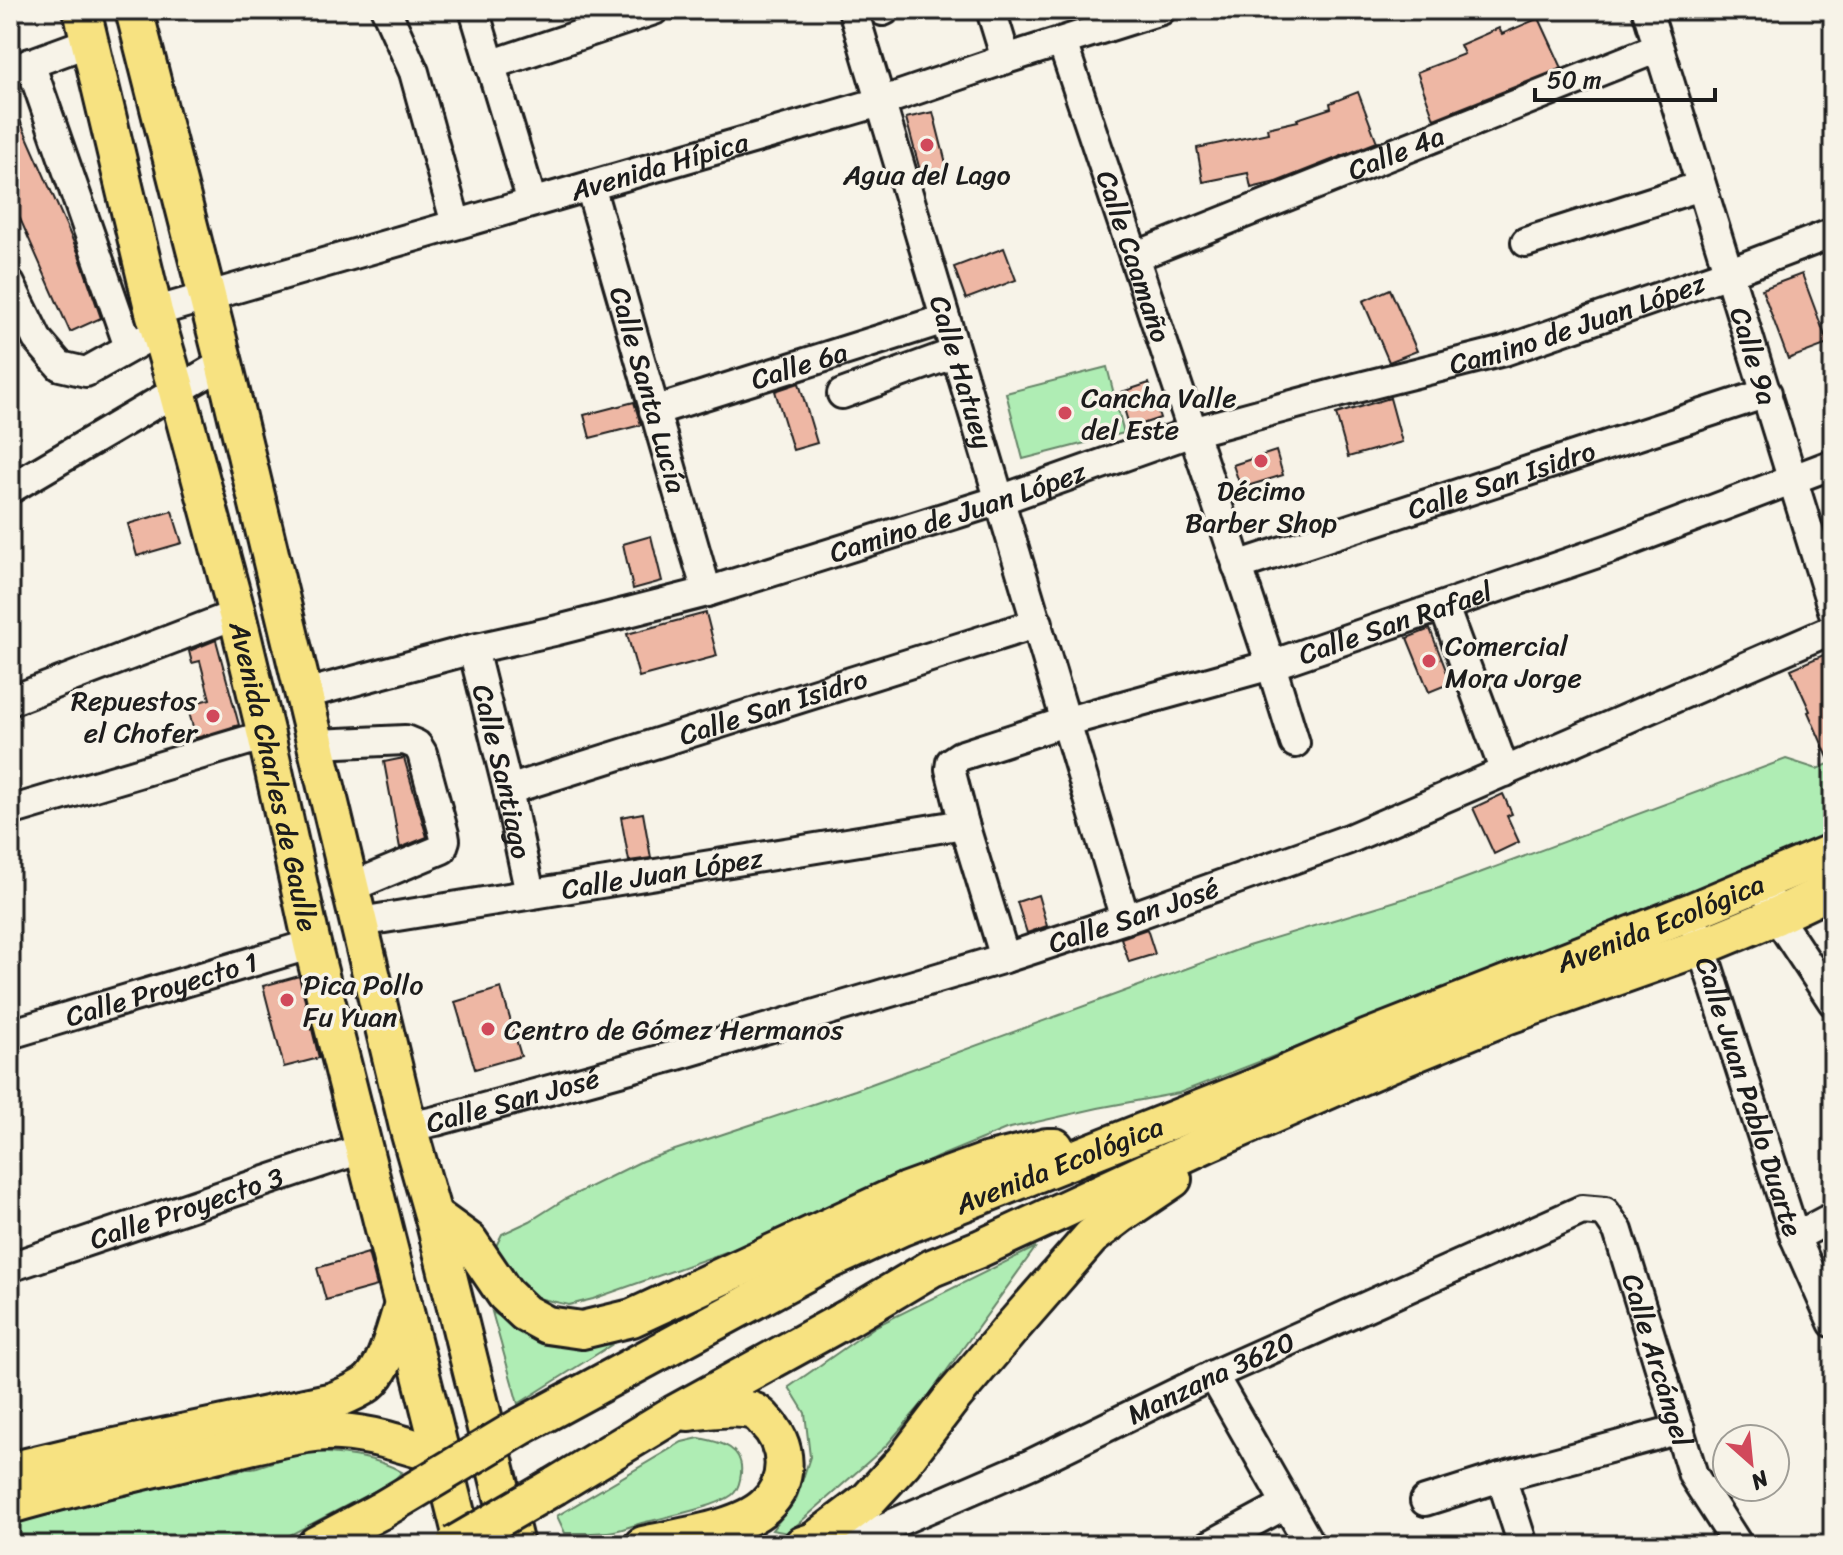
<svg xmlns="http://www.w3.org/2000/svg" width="1843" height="1555" viewBox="0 0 1843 1555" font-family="Sriracha,sans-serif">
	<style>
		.green { fill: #afedb4; stroke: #668468; stroke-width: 2 }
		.building { fill: #eeb7a4; stroke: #1c1c1c; stroke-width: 2 }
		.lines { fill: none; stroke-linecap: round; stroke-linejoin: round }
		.minor-casing { stroke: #1c1c1c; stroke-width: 34 }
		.major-casing { stroke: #1c1c1c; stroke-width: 42 }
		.minor { stroke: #f7f3e8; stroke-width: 28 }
		.major { stroke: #f7e281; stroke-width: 36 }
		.major-bridge-casing { stroke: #1c1c1c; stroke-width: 42; stroke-linecap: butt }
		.major-bridge { stroke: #f7e281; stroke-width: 36 }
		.poi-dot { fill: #d1495b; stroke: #f7f3e8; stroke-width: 3 }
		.labels { text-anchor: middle; stroke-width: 7; stroke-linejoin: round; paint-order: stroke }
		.street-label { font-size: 28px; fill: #1c1c1c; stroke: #f7f3e8 }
		.poi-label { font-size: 28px; fill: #1c1c1c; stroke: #f7f3e8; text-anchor: start }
	</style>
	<rect width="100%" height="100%" fill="#f7f3e8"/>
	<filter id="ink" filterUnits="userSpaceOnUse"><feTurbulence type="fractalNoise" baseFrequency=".0125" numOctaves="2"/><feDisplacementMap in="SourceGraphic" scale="16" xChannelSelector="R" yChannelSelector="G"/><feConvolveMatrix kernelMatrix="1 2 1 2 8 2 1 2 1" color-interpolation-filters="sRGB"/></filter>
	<g filter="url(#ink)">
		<!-- green -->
		<g class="green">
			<path d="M 1107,367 L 1124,433 L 1023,459 L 1006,393 Z"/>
			<path d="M 1786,759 L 1817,769 L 1833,762 L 1833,838 L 1179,1093 L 1098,1108 L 1006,1129 L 938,1157 L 785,1231 L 593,1299 L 569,1305 L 533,1297 L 519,1290 L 494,1250 L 502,1234 L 530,1221 L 565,1199 L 642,1161 L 855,1090 L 1248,946 L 1439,888 Z"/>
			<path d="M 1036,1247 L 927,1398 L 886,1446 L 788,1533 L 772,1530 L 796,1500 L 810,1457 L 805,1413 L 789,1387 L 876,1326 Z"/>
			<path d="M 676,1304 L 518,1404 L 492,1312 L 519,1328 Z"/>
			<path d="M 699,1438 C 713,1441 735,1444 740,1461 C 743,1470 740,1489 732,1495 C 716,1507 670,1516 650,1521 C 638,1523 626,1529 614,1531 C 598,1534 581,1533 565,1533 L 557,1516 L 682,1442 Z"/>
			<path d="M 306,1451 C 339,1454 373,1455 402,1472 L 392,1482 L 271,1545 L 10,1545 L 10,1524 L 174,1483 L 257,1467 Z"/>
		</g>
		<!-- building -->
		<g class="building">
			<path d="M 1539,18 L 1562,68 L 1434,119 L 1417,72 L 1464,54 L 1460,45 L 1499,28 L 1502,34 Z"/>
			<path d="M 1358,92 L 1377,142 L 1276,182 L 1251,188 L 1248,173 L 1203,182 L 1197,148 L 1268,133 L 1267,128 L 1298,121 L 1297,119 L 1331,108 L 1330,103 Z"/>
			<path d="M 10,98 L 78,252 L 101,318 L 70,332 L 10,196 Z"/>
			<path d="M 933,112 L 948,171 L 922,178 L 906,118 Z"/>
			<path d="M 1004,248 L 1016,280 L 966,299 L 954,267 Z"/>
			<path d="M 1802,274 L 1828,344 L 1788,359 L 1762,289 Z"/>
			<path d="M 1390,289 L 1417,351 L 1389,362 L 1363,301 Z"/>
			<path d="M 799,383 L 817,443 L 793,450 L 775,391 Z"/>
			<path d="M 1149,383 L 1160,418 L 1130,428 L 1119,393 Z"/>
			<path d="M 1390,398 L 1402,442 L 1348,457 L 1336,414 Z"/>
			<path d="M 634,402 L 641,425 L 590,438 L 584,415 Z"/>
			<path d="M 1276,451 L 1283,475 L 1241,488 L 1233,465 Z"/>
			<path d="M 172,511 L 182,543 L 137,556 L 128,524 Z"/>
			<path d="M 651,536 L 662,581 L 633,589 L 623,544 Z"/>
			<path d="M 706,613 L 717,656 L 639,677 L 627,634 Z"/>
			<path d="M 1430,629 L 1451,683 L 1429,692 L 1407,638 Z"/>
			<path d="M 216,640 L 239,725 L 196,738 L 187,705 L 210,699 L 200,661 L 192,663 L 189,651 Z"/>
			<path d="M 1828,653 L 1833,665 L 1833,769 L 1808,712 L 1810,711 L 1791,669 Z"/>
			<path d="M 404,758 L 427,837 L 400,848 L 384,762 Z"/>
			<path d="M 1503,794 L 1512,814 L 1507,816 L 1519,842 L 1494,854 L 1473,808 Z"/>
			<path d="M 643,813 L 651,858 L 629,861 L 621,817 Z"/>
			<path d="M 1038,895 L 1047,926 L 1027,933 L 1017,902 Z"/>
			<path d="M 1147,929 L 1155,954 L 1129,962 L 1121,938 Z"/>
			<path d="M 299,976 L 319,1058 L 284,1067 L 263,986 Z"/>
			<path d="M 501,988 L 521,1056 L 475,1069 L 455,1002 Z"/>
			<path d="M 368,1253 L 377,1286 L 326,1300 L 317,1268 Z"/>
		</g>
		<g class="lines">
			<defs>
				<g id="minor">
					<path d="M 386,10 L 414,72 L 456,224"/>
					<path d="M 474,10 L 532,202"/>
					<path id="s1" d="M 853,10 C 943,313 1037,615 1125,919"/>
					<path d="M 991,10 L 1006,59"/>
					<path id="s2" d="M 1647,10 L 1833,610"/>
					<path d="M 883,11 L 885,10"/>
					<path id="s3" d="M 1062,42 L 1271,665 L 1295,743"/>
					<path d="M 30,63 L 129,347"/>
					<path d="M 490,65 L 654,10"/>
					<path d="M 10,71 L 89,42"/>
					<path id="s4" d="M 590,186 L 707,592"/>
					<path d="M 1526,242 L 1701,186"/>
					<path id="s5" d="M 1134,257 L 1658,48"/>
					<path d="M 10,284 L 37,339 L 60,366 L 86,372 L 145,339"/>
					<path id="s6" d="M 154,312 L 880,102 L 1006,59 L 1161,10"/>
					<path d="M 842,394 L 955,353"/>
					<path id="s7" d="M 654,411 L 945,319"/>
					<path d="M 10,489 L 224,363"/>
					<path id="s8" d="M 1237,566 L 1767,393"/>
					<path d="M 1444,607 L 1505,772"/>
					<path id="s9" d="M 473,649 L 508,790 L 530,894"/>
					<path id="s10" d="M 305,694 L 473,649 L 554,631 L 707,592 L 1000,500 L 1192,432 L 1352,389 L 1504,351 L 1728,273 L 1833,233"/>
					<path d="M 10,701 L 237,614"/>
					<path d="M 317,744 L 405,740 L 417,745 L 422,753 L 444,834 L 445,840 L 442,849 L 351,887"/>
					<path id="s11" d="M 508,790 L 1038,623"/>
					<path d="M 10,811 L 266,735"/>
					<path d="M 1769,897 L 1776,916 L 1833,1002"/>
					<path id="s12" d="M 360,922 L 964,824"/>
					<path id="s13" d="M 1695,927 L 1795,1237 L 1833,1323"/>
					<path id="s14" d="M 1005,958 L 964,824 L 950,769 L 951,762 L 960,756 L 1068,721 L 1271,665 L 1612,548 L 1833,464"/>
					<path id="s15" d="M 10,1034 L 312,944"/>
					<path id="s16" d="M 408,1127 L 436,1121 L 674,1056 L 1005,958 L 1125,919 L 1349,839 L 1833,629"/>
					<path d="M 1795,1237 L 1833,1217"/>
					<path id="s17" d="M 10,1267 L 364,1148"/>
					<path d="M 1213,1375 L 1310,1545"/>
					<path d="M 1501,1477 L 1523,1545"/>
					<path d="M 1425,1501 L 1501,1477 L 1680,1429"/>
					<path id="s18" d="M 814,1541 L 860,1538 L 1031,1464 L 1213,1375 L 1582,1210 L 1605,1212 L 1618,1231 L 1693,1475 L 1738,1545"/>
					<path d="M 1210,1545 L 1286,1504"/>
				</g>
				<g id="major">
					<path id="s19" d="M 82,10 L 154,312 L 177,391 L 237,614 L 266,735 L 312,944 L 464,1545"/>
					<path d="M 134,10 L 224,363 L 408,1127 L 433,1215 L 515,1545"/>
					<path d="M 433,1215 L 469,1241 L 505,1294 L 525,1313 L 547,1325 L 582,1330 L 632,1318 L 906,1191 L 986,1162 L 1047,1147 L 1055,1147"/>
					<path id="s20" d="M 522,1426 L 820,1265 L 902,1227 L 1258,1086 L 1368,1038 L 1690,912 L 1833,852"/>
					<path d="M 10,1471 L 77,1455 L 333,1401 C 345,1396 356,1392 367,1384 C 387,1368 395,1328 403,1305"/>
					<path d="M 555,1486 L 674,1414 L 848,1318 L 932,1268 L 979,1249 L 1208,1143 L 1391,1063 L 1506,1016 L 1701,947 L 1776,916 L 1833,889"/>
					<path d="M 10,1505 C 79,1485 149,1470 219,1453 C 253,1446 306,1430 340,1432 C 375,1434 408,1446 441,1456"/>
					<path d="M 316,1545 L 380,1511"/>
					<path d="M 643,1545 C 677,1537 739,1530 765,1506 C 791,1482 789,1444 764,1420 C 763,1418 757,1413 755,1412 C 738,1404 706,1411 688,1412"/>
					<path d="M 802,1545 L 814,1541 L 868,1500 L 903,1462 L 952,1398 L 1009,1331 L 1091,1237 L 1121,1214 L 1173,1179"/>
				</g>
			</defs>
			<!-- minor casing -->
			<use href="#minor" class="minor-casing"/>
			<!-- major casing -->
			<use href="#major" class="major-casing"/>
			<!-- minor -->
			<use href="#minor" class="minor"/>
			<!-- major -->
			<use href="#major" class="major"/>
			<defs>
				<g id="major-bridge">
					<path d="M 380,1511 L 522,1426"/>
					<path d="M 454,1545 L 555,1486"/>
				</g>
			</defs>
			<!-- major-bridge casing -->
			<use href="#major-bridge" class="major-bridge-casing"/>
			<!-- major-bridge -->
			<use href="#major-bridge" class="major-bridge"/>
		</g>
	</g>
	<!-- markers -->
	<g class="poi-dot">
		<circle cx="927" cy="145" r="8"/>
		<circle cx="1065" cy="413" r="8"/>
		<circle cx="1261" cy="461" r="8"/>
		<circle cx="1429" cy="661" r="8"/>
		<circle cx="213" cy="716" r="8"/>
		<circle cx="287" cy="1000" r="8"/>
		<circle cx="488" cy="1029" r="8"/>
	</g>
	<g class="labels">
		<!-- street labels -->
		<g class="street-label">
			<text dy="10" stroke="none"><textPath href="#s5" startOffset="282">Calle 4a</textPath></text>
			<text dy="10" stroke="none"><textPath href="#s6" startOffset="526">Avenida Hípica</textPath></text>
			<text dy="10" stroke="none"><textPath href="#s3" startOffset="226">Calle Caamaño</textPath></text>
			<text dy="10" stroke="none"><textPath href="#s10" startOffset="1326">Camino de Juan López</textPath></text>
			<text dy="10" stroke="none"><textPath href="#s2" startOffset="362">Calle 9a</textPath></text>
			<text dy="10" stroke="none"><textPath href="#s7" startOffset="152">Calle 6a</textPath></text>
			<text dy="10" stroke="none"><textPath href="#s1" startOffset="378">Calle Hatuey</textPath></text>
			<text dy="10" stroke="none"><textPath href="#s4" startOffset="212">Calle Santa Lucía</textPath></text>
			<text dy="10" stroke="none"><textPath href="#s8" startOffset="278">Calle San Isidro</textPath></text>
			<text dy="10" stroke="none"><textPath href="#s10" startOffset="678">Camino de Juan López</textPath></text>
			<text dy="10" stroke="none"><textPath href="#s14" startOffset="670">Calle San Rafael</textPath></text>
			<text dy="10" stroke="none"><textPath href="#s11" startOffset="278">Calle San Isidro</textPath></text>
			<text dy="10" stroke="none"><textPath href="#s9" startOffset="126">Calle Santiago</textPath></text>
			<text dy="10" stroke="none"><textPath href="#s19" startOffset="790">Avenida Charles de Gaulle</textPath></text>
			<text dy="10" stroke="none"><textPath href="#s12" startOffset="306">Calle Juan López</textPath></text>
			<text dy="10" stroke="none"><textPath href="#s16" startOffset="756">Calle San José</textPath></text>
			<text dy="10" stroke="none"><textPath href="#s20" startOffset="1246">Avenida Ecológica</textPath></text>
			<text dy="10" stroke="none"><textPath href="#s15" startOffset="158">Calle Proyecto 1</textPath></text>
			<text dy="10" stroke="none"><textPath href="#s13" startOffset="178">Calle Juan Pablo Duarte</textPath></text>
			<text dy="10" stroke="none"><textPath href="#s16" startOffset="108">Calle San José</textPath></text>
			<text dy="10" stroke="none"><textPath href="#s20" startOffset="598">Avenida Ecológica</textPath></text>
			<text dy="10" stroke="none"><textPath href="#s17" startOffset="186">Calle Proyecto 3</textPath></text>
			<text dy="10" stroke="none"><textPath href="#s18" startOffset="1020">Calle Arcángel</textPath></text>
			<text dy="10" stroke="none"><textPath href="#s18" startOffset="432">Manzana 3620</textPath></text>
		</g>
		<!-- poi labels -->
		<g class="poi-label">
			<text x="927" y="184" text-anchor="middle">Agua del Lago</text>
			<text x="1081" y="407">Cancha Valle<tspan x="1081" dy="32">del Este</tspan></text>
			<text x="1261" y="500" text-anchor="middle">Décimo<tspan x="1261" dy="32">Barber Shop</tspan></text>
			<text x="1445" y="655">Comercial<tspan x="1445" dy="32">Mora Jorge</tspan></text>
			<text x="197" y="710" text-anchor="end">Repuestos<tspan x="197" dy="32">el Chofer</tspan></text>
			<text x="303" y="994">Pica Pollo<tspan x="303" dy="32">Fu Yuan</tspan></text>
			<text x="504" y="1039">Centro de Gómez Hermanos</text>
		</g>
	</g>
	<!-- margin -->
	<rect width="1843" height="1555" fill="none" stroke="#f7f3e8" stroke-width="40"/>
	<rect x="20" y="20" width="1803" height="1515" fill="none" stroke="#1c1c1c" stroke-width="3" filter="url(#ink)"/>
	<!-- north arrow -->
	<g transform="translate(1751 1463) rotate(153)"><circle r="38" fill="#f7f3e8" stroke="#9f9d96" stroke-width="2"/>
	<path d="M0-6L14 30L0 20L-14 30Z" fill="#d1495b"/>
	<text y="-12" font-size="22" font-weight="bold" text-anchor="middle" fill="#1c1c1c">N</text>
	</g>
	<!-- scale -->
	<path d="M1535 88v12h180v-12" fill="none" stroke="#1c1c1c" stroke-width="4"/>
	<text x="1547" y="88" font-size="24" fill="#1c1c1c" stroke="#f7f3e8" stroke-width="6" paint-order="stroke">50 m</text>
</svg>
